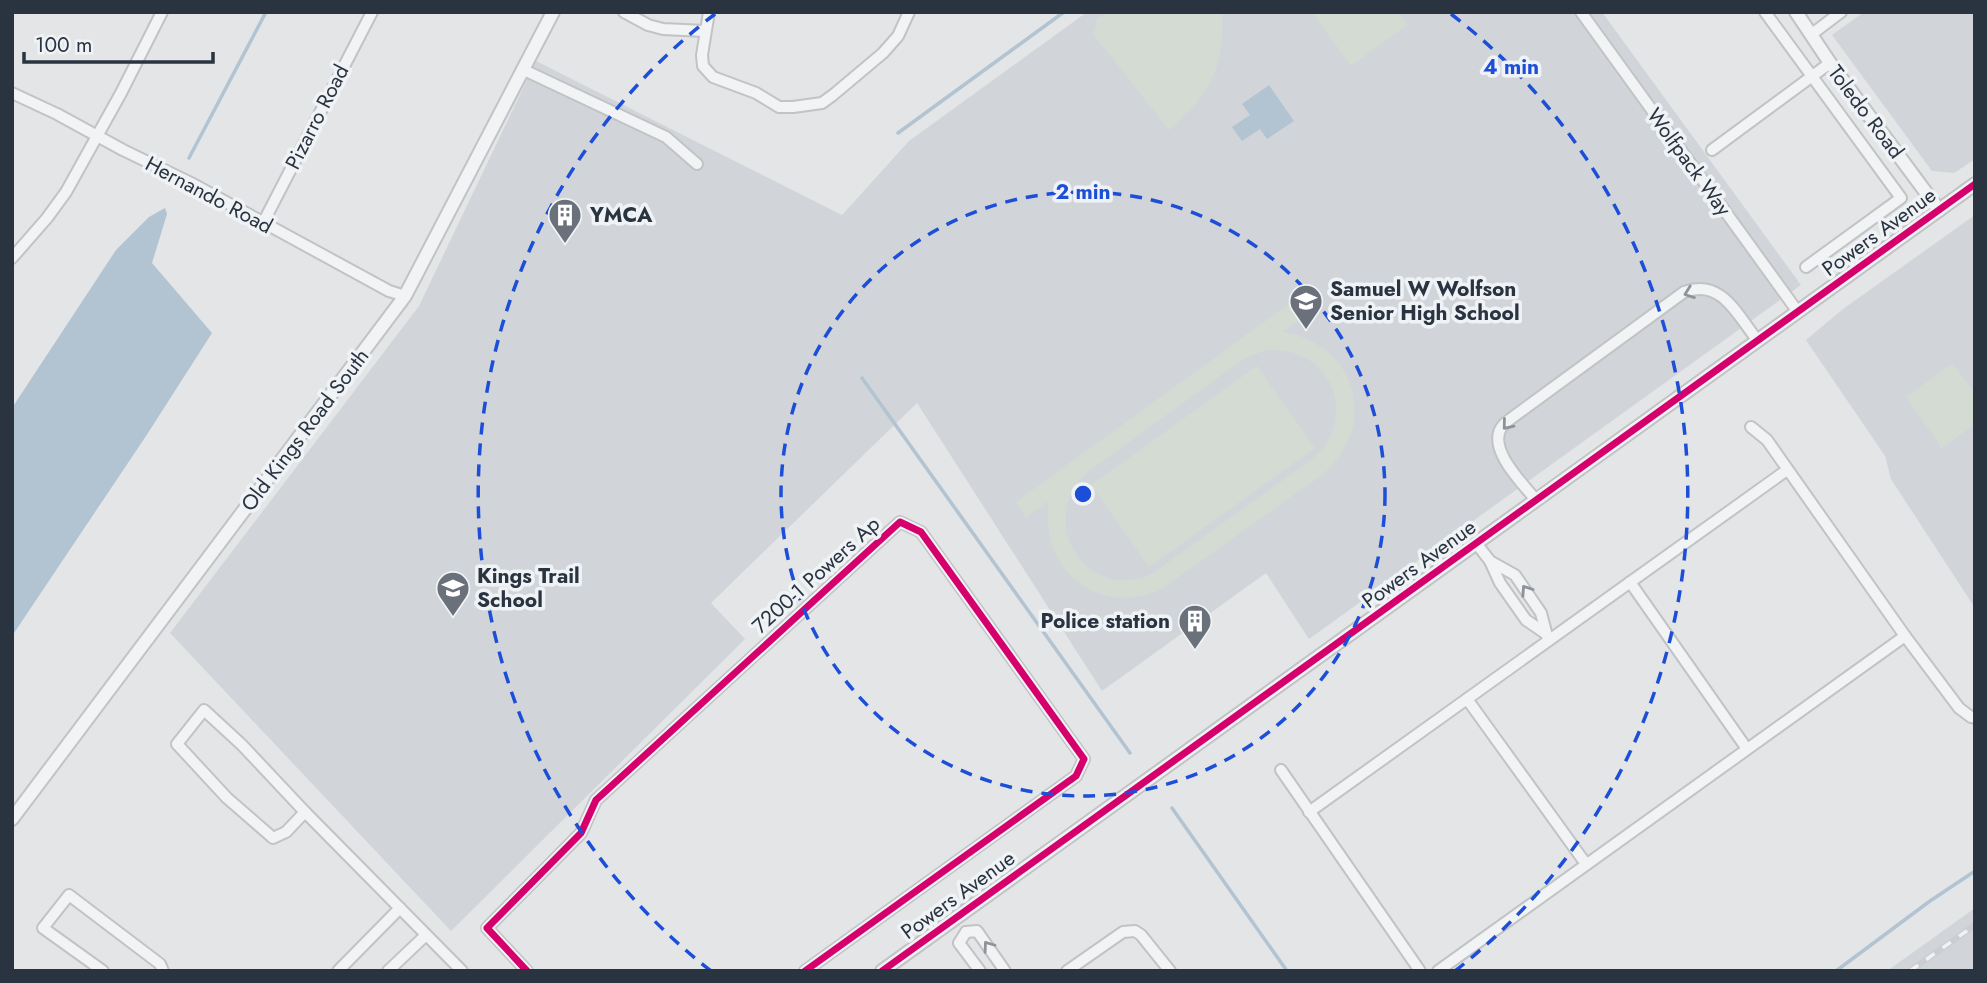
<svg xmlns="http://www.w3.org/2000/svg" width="1987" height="983" viewBox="0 0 1987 983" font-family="Jost,sans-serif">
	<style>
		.built { fill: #d1d5da }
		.green { fill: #d4dbd3; fill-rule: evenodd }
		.water { fill: #b2c3d1 }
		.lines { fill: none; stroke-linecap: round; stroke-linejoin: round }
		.stream { stroke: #b2c3d1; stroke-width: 3.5 }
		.minor-casing { stroke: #c1c3c5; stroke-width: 14 }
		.tertiary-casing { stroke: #c1c3c5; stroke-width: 16 }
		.minor { stroke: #f1f3f4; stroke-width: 10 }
		.tertiary { stroke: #f1f3f4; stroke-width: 12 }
		.rail-casing { stroke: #cbcdcf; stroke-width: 6 }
		.rail { stroke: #f0f3f6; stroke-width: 3.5; stroke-dasharray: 10; stroke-linecap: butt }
		.cycleway-casing { stroke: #f0f3f6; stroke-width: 11 }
		.cycleway { stroke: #d6006c; stroke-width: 7 }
		.oneway { stroke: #8e939a }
		.ring { fill: none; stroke: #1d4ed8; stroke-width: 3.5; stroke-dasharray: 12 9 }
		.labels { text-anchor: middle; stroke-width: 7; stroke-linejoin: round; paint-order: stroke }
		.street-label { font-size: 21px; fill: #2a3340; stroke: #f0f3f6 }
		.poi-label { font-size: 21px; font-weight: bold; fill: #2a3340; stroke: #f0f3f6; text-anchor: start }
		.centre { fill: #1d4ed8; stroke: #f0f3f6; stroke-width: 3.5 }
		.ring-label { font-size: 21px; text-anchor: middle; font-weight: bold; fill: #1d4ed8; stroke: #f0f3f6; stroke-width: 7; stroke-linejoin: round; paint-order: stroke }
	</style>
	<rect width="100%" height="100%" fill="#e3e5e7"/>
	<!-- built -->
	<g class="built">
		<path d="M 1087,12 L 1602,12 L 1801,285 L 1309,639 L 1266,573 L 1102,691 L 917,403 L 711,603 L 745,639 L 451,931 L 170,633 L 419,306 L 536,61 L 842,215 L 909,141 Z"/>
		<path d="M 1864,12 L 1975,12 L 1975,159 L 1954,173 L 1932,171 L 1832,35 Z"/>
		<path d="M 1975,215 L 1975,393 L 1952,365 L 1941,448 L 1975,424 L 1975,608 L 1891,479 L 1885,456 L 1806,340 L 1843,309 Z"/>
		<path d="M 1975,908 L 1975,971 L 1887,971 Z"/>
	</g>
	<!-- green -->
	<g class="green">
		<path d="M 1108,12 L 1222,12 C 1224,43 1220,73 1200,98 C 1191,110 1179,120 1169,130 L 1094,35 L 1097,19 Z"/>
		<path d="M 1312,12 L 1398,12 L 1407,25 L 1351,66 Z"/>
		<path d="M 1300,296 L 1311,311 L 1283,332 C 1357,344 1380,426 1322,475 L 1160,590 C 1096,617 1038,568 1049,501 L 1026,517 L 1016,502 ZM 1267,350 C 1332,346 1361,418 1311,460 L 1152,574 C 1084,604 1033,518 1090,470 L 1241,361 L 1249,356 Z"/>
		<path d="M 1952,364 L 1975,393 L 1975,424 L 1942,448 L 1906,397 Z"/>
		<path d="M 1257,366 L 1315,448 L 1149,567 L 1091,485 Z"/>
	</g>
	<!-- water -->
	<g class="water">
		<path d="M 1269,85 L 1294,121 L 1267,139 L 1260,129 L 1242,141 L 1232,127 L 1250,115 L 1242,104 Z"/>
		<path d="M 165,208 L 167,214 L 152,263 L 212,333 L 146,436 L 12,636 L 12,408 L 116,250 L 149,217 Z"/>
	</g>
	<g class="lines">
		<!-- stream -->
		<g class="stream">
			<path d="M 898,133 L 1064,12"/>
			<path d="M 189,158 L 266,12"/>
			<path d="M 862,378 L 1130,753"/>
			<path d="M 1172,808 L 1287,971"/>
			<path d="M 1836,971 L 1930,901 L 1975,871"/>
		</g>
		<defs>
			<g id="minor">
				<path d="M 624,12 L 648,25 L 663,29 L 705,31"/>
				<path d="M 709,12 L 702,55 L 703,66 L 713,77 L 756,93 L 779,107 L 793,107 L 822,103 L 833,95 L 883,53 L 898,36 L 909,12"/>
				<path d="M 1581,12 L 1798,312"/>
				<path d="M 1765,12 L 1901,198 L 1806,267"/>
				<path d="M 1812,34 L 1841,12"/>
				<path d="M 524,70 L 666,137 L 697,164"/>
				<path d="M 12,93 L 57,114 L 123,150 L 191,183 L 389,291 L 405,296"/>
				<path d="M 1712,150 L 1830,63"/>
				<path d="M 263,223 L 372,12"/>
				<path d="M 12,258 L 47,218 L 66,192 L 121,93 L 162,12"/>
				<path d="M 1751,427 L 1767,440 L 1905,636 L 1959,708 L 1971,717 L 1975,718"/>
				<path d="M 1536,500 C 1523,484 1488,450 1501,428 C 1503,425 1506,422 1509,420 L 1684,292 C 1722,278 1737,315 1758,341"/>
				<path d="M 1476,543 L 1490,561 L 1500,583 L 1526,620 L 1545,633"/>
				<path d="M 1490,561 L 1515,575 L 1541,613 L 1547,636"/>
				<path d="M 1630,582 L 1747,749"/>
				<path d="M 1467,699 L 1586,864"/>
				<path d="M 204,710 L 242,745 L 305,812 L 286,832 L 273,838 L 227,798 L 177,744 Z"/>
				<path d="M 1281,770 L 1420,971"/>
				<path d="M 305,812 L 462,971"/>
				<path d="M 1309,812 L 1787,470"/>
				<path d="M 966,932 L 977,931 L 1005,971"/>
				<path d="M 966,932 L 959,943 L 980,971"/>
				<path d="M 103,971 L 43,928 L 69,895 L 160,964 L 163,971"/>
				<path d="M 338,971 L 400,908"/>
				<path d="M 388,971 L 426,935"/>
				<path d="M 527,971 L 487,928 L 581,833 L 596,800 L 900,522 L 921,532 L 1084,759 L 1076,776 L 805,971"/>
				<path d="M 1067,971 L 1123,932 L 1135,931 L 1141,935 L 1170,971"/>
				<path d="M 1438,971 L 1905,636"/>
			</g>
			<g id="tertiary">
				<path d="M 1796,12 L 1830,63 L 1939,210"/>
				<path d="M 12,819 L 405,296 L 553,12"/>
				<path d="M 882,971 L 1975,184"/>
			</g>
		</defs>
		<!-- minor casing -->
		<use href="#minor" class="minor-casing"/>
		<!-- tertiary casing -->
		<use href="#tertiary" class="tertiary-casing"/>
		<!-- minor -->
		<use href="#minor" class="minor"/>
		<!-- tertiary -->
		<use href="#tertiary" class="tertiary"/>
		<defs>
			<path id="rail" d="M 1910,971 L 1975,925"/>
		</defs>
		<!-- rail casing -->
		<use href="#rail" class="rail-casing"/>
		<!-- rail -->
		<use href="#rail" class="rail"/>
		<defs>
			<g id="cycleway">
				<path d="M 527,971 L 487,928 L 581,833 L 596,800 L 900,522 L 921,532 L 1084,759 L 1076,776 L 805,971"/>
				<path d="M 882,971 L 1975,184"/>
			</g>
		</defs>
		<!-- cycleway casing -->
		<use href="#cycleway" class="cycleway-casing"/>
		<!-- cycleway -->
		<use href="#cycleway" class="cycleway"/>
	</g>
	<!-- one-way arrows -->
	<defs><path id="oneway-chevron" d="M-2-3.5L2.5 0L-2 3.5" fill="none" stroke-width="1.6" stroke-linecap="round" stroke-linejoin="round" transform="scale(1.75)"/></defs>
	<g class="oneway">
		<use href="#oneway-chevron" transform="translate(1689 293) rotate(160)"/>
		<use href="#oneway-chevron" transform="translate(1507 425) rotate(129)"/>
		<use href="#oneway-chevron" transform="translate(1526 590) rotate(-124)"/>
		<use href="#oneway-chevron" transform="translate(988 946) rotate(-126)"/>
	</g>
	<!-- distance rings -->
	<g class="ring">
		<circle cx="1083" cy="494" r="302"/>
		<path d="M711 971A605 605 0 0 1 715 14M1451 14A605 605 0 0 1 1455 971"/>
	</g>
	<!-- icons -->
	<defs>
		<symbol id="building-pin" viewBox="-11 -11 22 30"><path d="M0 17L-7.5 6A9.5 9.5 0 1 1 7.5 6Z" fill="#6b717a" stroke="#f0f3f6"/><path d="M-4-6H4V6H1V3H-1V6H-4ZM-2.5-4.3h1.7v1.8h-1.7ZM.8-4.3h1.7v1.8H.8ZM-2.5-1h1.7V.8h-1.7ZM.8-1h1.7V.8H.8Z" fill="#fff"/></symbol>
		<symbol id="school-pin" viewBox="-11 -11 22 30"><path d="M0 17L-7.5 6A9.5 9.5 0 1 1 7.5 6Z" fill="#6b717a" stroke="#f0f3f6"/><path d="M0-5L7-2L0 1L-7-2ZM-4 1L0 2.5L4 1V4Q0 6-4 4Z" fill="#fff"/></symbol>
	</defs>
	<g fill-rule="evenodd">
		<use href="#building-pin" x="546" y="196" width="38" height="52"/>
		<use href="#school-pin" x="1287" y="282" width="38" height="52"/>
		<use href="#school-pin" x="434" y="569" width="38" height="52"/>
		<use href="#building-pin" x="1176" y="602" width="38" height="52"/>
	</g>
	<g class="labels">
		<!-- street labels -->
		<g class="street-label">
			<text transform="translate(1866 112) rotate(53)" y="7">Toledo Road</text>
			<text transform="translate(317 117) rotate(-63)" y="7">Pizarro Road</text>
			<text transform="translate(1689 162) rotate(54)" y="7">Wolfpack Way</text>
			<text transform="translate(209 195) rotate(28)" y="7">Hernando Road</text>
			<text transform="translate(1879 232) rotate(-36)" y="7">Powers Avenue</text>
			<text transform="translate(305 430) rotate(-53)" y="7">Old Kings Road South</text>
			<text transform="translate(1419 564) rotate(-36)" y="7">Powers Avenue</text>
			<text transform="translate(816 575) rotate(-42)" y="7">7200-1 Powers Ap</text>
			<text transform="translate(958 895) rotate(-36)" y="7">Powers Avenue</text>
		</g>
		<!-- poi labels -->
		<g class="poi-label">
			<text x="590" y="222">YMCA</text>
			<text x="1330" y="296">Samuel W Wolfson<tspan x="1330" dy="24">Senior High School</tspan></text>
			<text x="477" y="583">Kings Trail<tspan x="477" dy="24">School</tspan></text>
			<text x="1170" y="628" text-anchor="end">Police station</text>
		</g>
	</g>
	<circle cx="1083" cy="494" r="10" class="centre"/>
	<g class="ring-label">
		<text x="1511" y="74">4 min</text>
		<text x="1083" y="199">2 min</text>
	</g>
	<!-- border -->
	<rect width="1987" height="983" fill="none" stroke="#2a3340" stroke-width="28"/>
	<!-- scale -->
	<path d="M24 52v10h189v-10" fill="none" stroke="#2a3340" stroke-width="3.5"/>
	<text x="35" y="52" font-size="21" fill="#2a3340" stroke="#f0f3f6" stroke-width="5" paint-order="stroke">100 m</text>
</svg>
